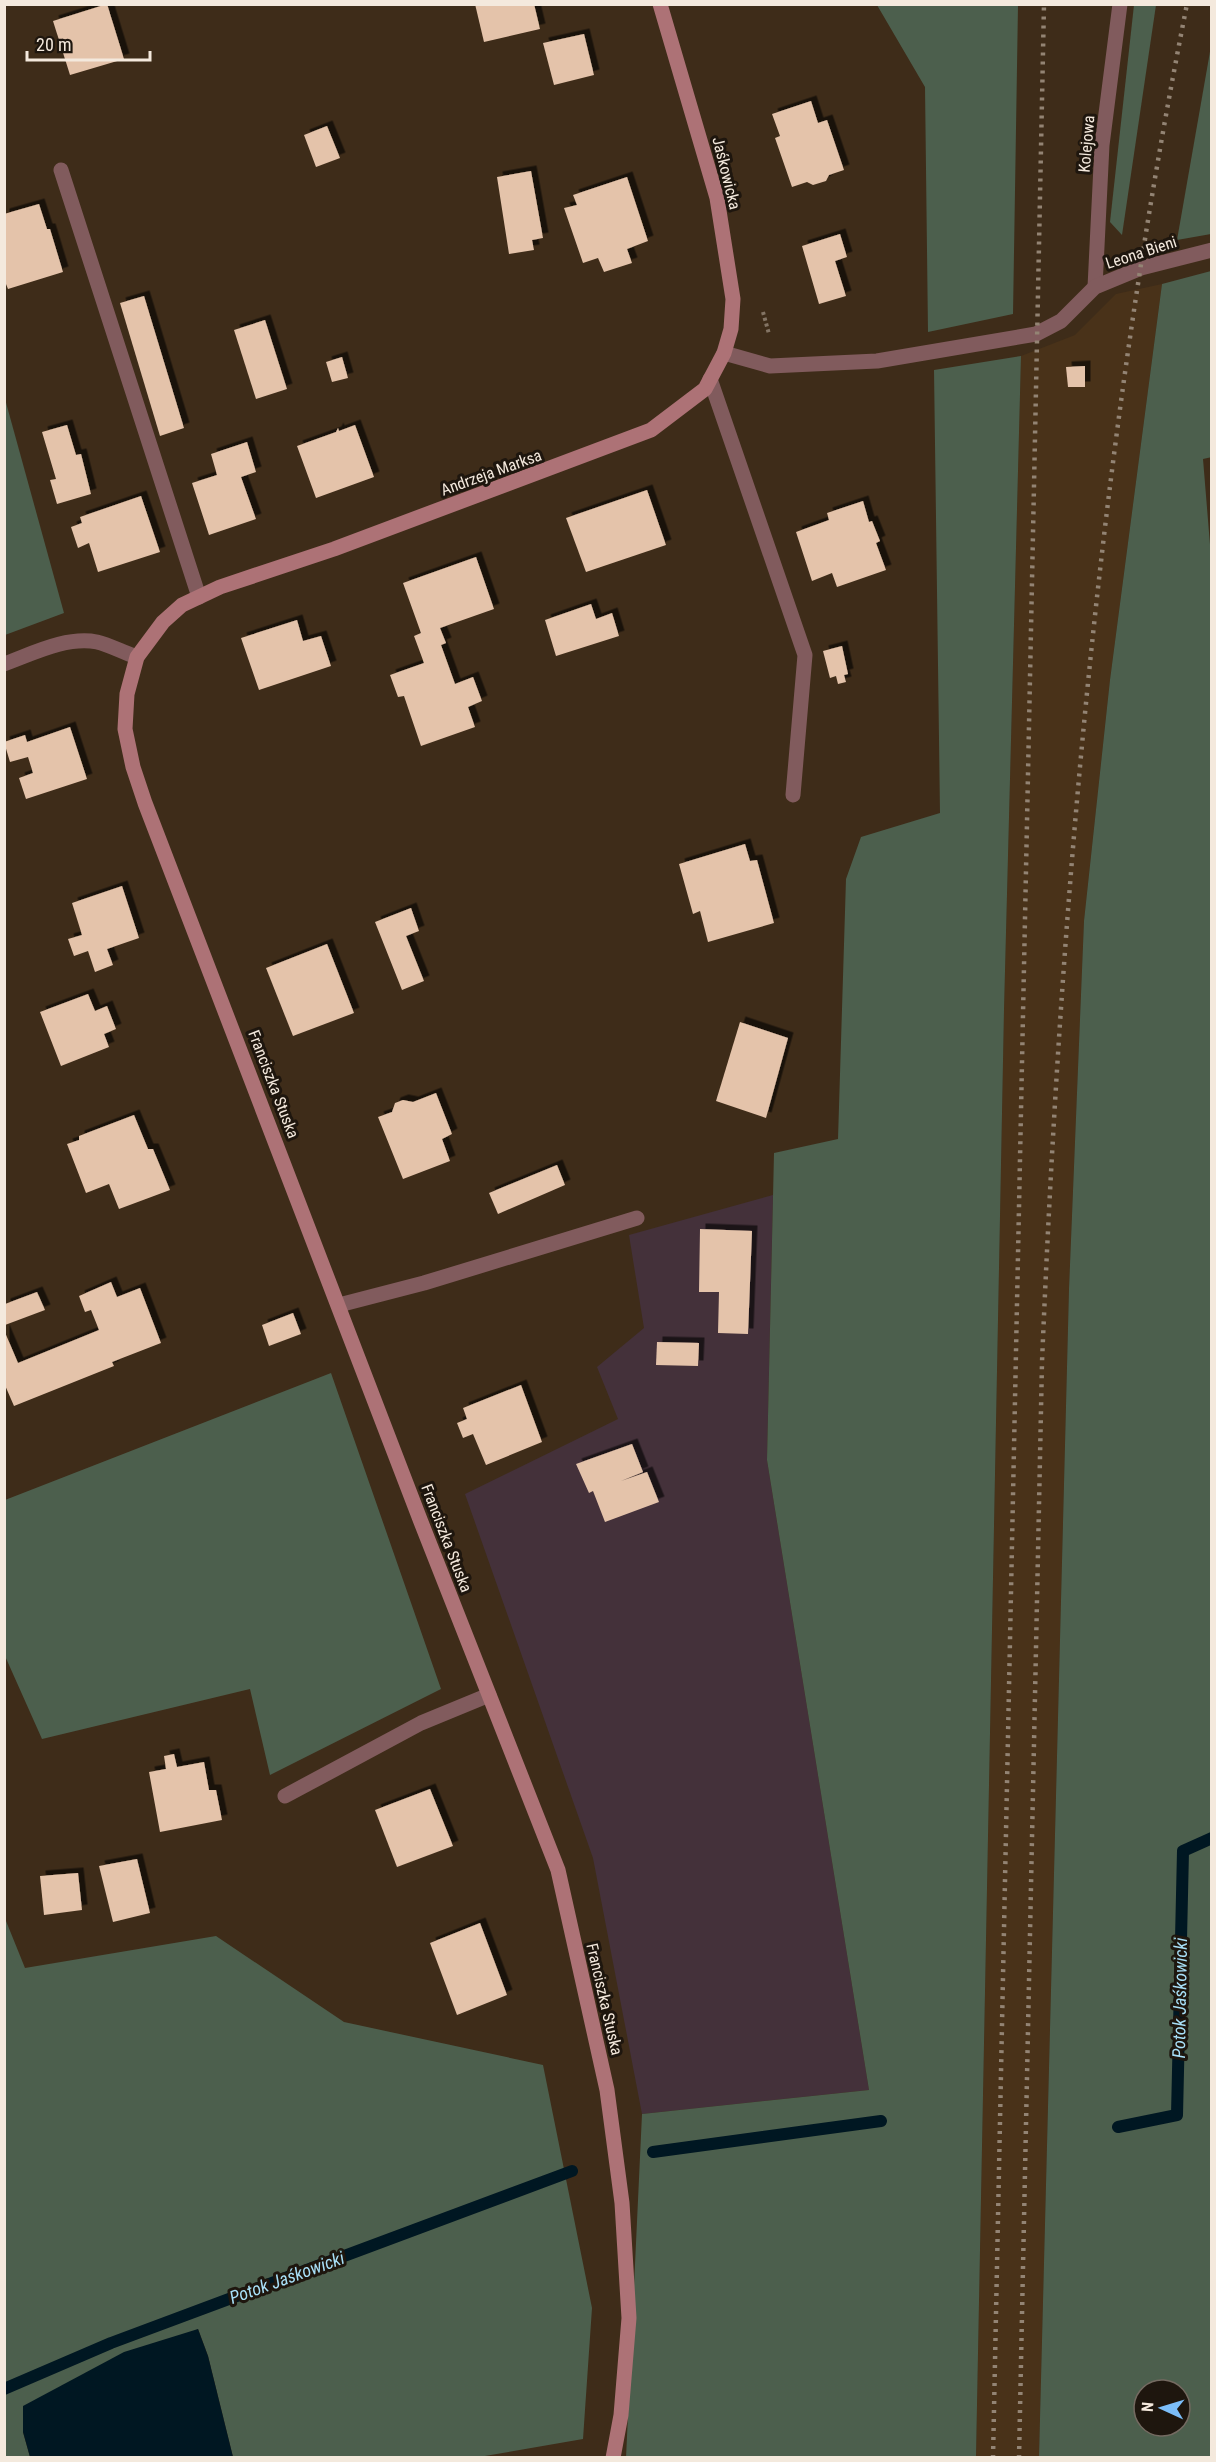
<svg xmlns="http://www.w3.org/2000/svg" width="1216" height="2462" viewBox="0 0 1216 2462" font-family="'Roboto Condensed',sans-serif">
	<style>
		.industrial { fill: #44313a }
		.built { fill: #493219 }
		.green { fill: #4c5f4d; fill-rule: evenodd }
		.water { fill: #001722 }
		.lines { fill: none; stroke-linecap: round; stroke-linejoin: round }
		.stream { stroke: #001722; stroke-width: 12 }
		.building { fill: #e4c3aa; filter: url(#shadow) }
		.path { stroke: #837464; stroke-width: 4; stroke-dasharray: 3 3; stroke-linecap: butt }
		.lane { stroke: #815b5d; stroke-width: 15 }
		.street { stroke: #815b5d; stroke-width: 15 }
		.secondary { stroke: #ad7276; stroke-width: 15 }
		.rail { stroke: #938474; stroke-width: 4.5; stroke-dasharray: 3 6; stroke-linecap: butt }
		.labels { text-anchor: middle; stroke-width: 6; stroke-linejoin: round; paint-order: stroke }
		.street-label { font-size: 16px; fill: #f4e9dd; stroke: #1e160e }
		.water-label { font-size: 18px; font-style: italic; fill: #a8dff7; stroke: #1e160e }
	</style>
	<defs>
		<filter id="shadow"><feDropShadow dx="5.5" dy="-5.5" stdDeviation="0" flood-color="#0009"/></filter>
	</defs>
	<rect width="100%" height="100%" fill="#3e2c19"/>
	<!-- industrial -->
	<path class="industrial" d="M 773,1195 L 767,1460 L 869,2090 L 642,2114 L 593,1858 L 465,1494 L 618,1419 L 597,1367 L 644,1328 L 629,1235 Z"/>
	<!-- built -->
	<path class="built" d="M 1162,284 L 1110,680 L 1084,921 L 1069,1289 L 1039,2457 L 976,2458 L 1004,1010 L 1021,356 L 1075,335 L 1116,294 Z"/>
	<!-- green -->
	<g class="green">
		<path d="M 877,5 L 1018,5 L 1013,314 L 928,332 L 925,87 Z"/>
		<path d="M 1134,5 L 1156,5 L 1122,235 L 1110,222 Z"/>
		<path d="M 1211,46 L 1211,234 L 1177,240 Z"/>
		<path d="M 1211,271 L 1212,457 L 1203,459 L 1212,569 L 1211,2457 L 1039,2457 L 1069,1289 L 1084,921 L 1110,680 L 1162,284 ZM 1144,2390 L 1180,2390 L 1180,2426 L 1144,2426 Z"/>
		<path d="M 1021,356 L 1004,1010 L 976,2457 L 626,2458 L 642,2114 L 869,2090 L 767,1460 L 774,1153 L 838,1139 L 846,879 L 861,837 L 940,813 L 934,370 Z"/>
		<path d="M 5,399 L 64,613 L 5,635 L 4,635 Z"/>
		<path d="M 331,1373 L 441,1689 L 270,1775 L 250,1689 L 42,1739 L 5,1656 L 5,1500 Z"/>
		<path d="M 4,1916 L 25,1968 L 216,1936 L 344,2022 L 543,2065 L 592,2308 L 583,2439 L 479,2457 L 233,2457 L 208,2356 L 198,2329 L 23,2432 L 30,2457 L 5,2457 Z"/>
	</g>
	<!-- water -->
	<path class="water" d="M 198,2329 L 208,2356 L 233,2457 L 30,2457 L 23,2432 L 23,2406 L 124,2352 Z"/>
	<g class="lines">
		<!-- stream -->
		<g class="stream">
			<path d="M 1118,2127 L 1177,2115 L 1183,1851 L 1212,1838"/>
			<path d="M 653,2152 L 881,2121"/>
			<path d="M 4,2389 L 111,2343 L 572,2171"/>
		</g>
	</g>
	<!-- building -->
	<g class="building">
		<path d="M 107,4 L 124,59 L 70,75 L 53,21 Z"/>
		<path d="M 475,4 L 534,4 L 540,29 L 484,42 Z"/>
		<path d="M 584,34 L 594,75 L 554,85 L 543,43 Z"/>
		<path d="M 811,101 L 818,123 L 827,120 L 844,170 L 829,175 L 826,181 L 813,185 L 807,182 L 792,187 L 775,138 L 780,136 L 772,114 Z"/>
		<path d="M 327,126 L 340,158 L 316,167 L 304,135 Z"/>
		<path d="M 531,171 L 543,238 L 532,240 L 534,250 L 509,254 L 497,177 Z"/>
		<path d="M 627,177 L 648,241 L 627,249 L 632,263 L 604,272 L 598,258 L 583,263 L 564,208 L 577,205 L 573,195 Z"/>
		<path d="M 39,204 L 47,229 L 50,229 L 63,272 L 8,289 L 4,279 L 4,214 Z"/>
		<path d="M 840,234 L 847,257 L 835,261 L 846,296 L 819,304 L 802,246 Z"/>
		<path d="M 144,296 L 184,428 L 160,436 L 120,303 Z"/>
		<path d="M 265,320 L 287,389 L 256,399 L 234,330 Z"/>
		<path d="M 342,357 L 348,378 L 332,382 L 326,362 Z"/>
		<path d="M 1085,366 L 1085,387 L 1068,387 L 1066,367 Z"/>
		<path d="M 67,425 L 76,455 L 81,454 L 91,494 L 57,504 L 50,480 L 56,479 L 42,432 Z"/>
		<path d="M 355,425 L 374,477 L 316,498 L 297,446 L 336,432 L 338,428 L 339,431 Z"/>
		<path d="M 247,442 L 256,472 L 241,477 L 256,519 L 209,535 L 192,483 L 217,475 L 211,454 Z"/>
		<path d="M 647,490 L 666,545 L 586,572 L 566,518 Z"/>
		<path d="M 141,496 L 160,552 L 98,572 L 89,543 L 78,548 L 71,527 L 82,523 L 80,517 Z"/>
		<path d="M 863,501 L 869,522 L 872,521 L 880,541 L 876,543 L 886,570 L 837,587 L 832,573 L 812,581 L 796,532 L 829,520 L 827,513 Z"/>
		<path d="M 476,557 L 494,609 L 440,628 L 446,643 L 441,645 L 455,684 L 473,677 L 482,701 L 468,707 L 475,727 L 421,746 L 404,696 L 398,697 L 390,675 L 424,663 L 414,636 L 421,633 L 403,583 Z"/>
		<path d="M 591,604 L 596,619 L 612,613 L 619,636 L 556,656 L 545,620 Z"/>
		<path d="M 297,620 L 303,641 L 321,636 L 331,666 L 259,690 L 241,638 Z"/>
		<path d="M 842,646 L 848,674 L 844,675 L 846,682 L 838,684 L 836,676 L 830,678 L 823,651 Z"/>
		<path d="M 70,727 L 87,779 L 26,799 L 19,778 L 33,773 L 28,757 L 10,762 L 4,742 L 25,735 L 27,742 Z"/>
		<path d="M 745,844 L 750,861 L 757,860 L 774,923 L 708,942 L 700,911 L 693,914 L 679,864 Z"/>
		<path d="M 122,886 L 139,938 L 107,949 L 113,965 L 95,972 L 88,951 L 74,956 L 68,939 L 82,935 L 72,903 Z"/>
		<path d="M 411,908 L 419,931 L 406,936 L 424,981 L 402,990 L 375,922 Z"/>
		<path d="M 327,944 L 354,1013 L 293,1036 L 266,968 Z"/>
		<path d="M 88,994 L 95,1011 L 107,1006 L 116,1029 L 104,1034 L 109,1047 L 61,1066 L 40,1012 Z"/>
		<path d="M 740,1022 L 788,1038 L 766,1118 L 716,1101 Z"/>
		<path d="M 436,1093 L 452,1134 L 442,1139 L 450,1161 L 403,1179 L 378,1117 L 392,1112 L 395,1103 L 403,1100 L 413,1102 Z"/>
		<path d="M 134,1115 L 148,1149 L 153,1149 L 170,1190 L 119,1209 L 109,1184 L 86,1193 L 67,1144 L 79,1140 L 79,1136 Z"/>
		<path d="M 557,1165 L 565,1185 L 498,1214 L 489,1193 Z"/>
		<path d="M 700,1229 L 752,1231 L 748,1334 L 718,1333 L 719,1292 L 699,1292 Z"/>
		<path d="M 111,1282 L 117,1297 L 140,1288 L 161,1343 L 112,1362 L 114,1366 L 14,1406 L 4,1383 L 4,1330 L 18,1363 L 99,1330 L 91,1310 L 85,1312 L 79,1296 Z"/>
		<path d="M 37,1292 L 45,1310 L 5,1325 L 5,1304 Z"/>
		<path d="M 293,1313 L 301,1334 L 269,1346 L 262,1325 Z"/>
		<path d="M 657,1342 L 699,1343 L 698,1366 L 656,1365 Z"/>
		<path d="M 521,1385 L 542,1442 L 486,1465 L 473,1434 L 463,1438 L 457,1423 L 467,1419 L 463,1408 Z"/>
		<path d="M 632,1444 L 643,1472 L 621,1481 L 647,1472 L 659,1502 L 605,1522 L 593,1491 L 589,1493 L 576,1464 Z"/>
		<path d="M 174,1754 L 177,1767 L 204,1762 L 209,1790 L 216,1790 L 222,1820 L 160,1832 L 149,1772 L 166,1769 L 164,1756 Z"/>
		<path d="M 430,1789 L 453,1846 L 397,1867 L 375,1810 Z"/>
		<path d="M 137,1859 L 150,1913 L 113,1922 L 99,1866 Z"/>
		<path d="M 78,1873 L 82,1910 L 44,1915 L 40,1876 Z"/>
		<path d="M 480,1923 L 507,1995 L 457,2015 L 430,1943 Z"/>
	</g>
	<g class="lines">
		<!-- path -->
		<path class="path" d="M 763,312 L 769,334"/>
		<!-- lane -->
		<g class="lane">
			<path d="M 61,170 L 199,597"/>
			<path d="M 710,379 L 805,655 L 793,795"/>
			<path d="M 339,1305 L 424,1283 L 637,1218"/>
			<path d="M 285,1796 L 421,1723 L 489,1695"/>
		</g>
		<!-- street -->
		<g class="street">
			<path d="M 1095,287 L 1102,145 L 1120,4"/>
			<path d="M 724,353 L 770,366 L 877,361 L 1036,334 L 1061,321 L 1095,287 L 1141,268 L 1212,250"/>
			<path d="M 4,664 C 32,654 66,636 97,642 C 110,645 124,653 137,657"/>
		</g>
		<!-- secondary -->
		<path class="secondary" d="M 613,2458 L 621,2415 L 629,2318 L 622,2203 L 607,2090 L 558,1870 L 421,1522 L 145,803 L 133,767 L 125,729 L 127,694 L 137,657 L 163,622 L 182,605 L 220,587 L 334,549 L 651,430 L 705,389 L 724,353 L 731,329 L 733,299 L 717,198 L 660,4"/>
		<!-- rail -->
		<g class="rail">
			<path d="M 993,2458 L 1044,4"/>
			<path d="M 1019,2458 L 1042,1362 C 1061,907 1098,452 1187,4"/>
		</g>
	</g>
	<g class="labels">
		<!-- street labels -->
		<g class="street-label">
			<text transform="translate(1086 144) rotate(-85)" y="6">Kolejowa</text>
			<text transform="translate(727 173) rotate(76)" y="6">Jaśkowicka</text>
			<text transform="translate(1141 252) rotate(-18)" y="6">Leona Bieni</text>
			<text transform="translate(491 472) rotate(-20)" y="6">Andrzeja Marksa</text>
			<text transform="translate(274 1084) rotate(69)" y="6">Franciszka Stuska</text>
			<text transform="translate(447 1538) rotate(69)" y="6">Franciszka Stuska</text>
			<text transform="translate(605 1999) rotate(77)" y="6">Franciszka Stuska</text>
		</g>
		<!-- water labels -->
		<g class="water-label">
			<text transform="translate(1180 1998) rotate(-89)" y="6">Potok Jaśkowicki</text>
			<text transform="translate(287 2278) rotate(-20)" y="6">Potok Jaśkowicki</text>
		</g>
	</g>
	<!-- border -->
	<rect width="1216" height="2462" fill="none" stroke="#f4e9dd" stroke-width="12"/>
	<!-- north arrow -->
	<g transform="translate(1162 2408) rotate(274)"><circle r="28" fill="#1e160e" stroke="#746a61" stroke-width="1.5"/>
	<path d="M0-4.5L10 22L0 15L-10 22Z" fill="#7cbef9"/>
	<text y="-9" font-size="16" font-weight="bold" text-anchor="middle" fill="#f4e9dd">N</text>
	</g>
	<!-- scale -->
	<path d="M27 51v9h123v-9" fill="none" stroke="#f4e9dd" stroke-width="3"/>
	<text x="36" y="51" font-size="18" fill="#f4e9dd" stroke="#1e160e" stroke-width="4.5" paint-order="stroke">20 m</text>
</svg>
